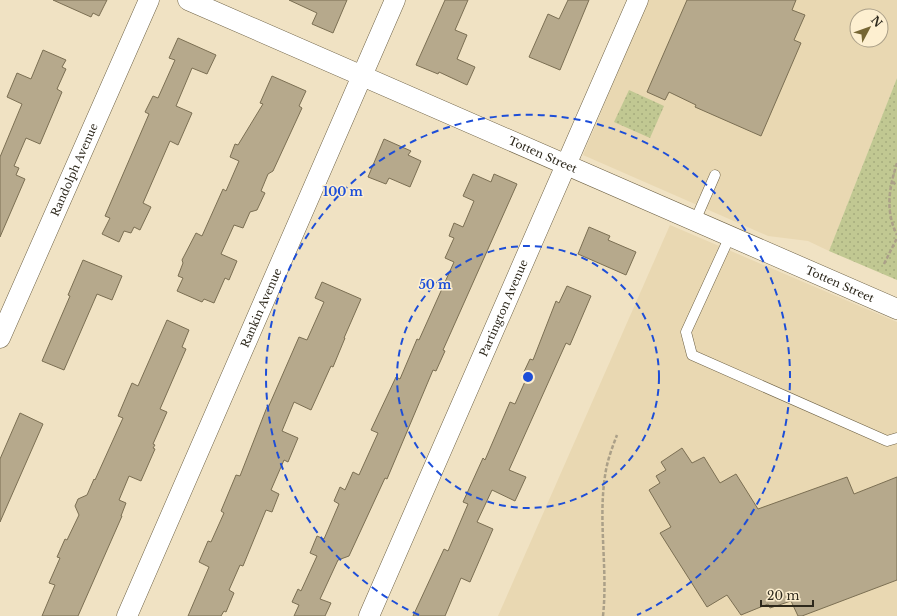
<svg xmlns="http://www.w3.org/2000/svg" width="897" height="616" viewBox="0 0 897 616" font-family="'Libre Baskerville',serif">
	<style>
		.built { fill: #e9d8b2; fill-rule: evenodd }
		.grass { fill: url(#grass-dots) }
		.building { fill: #b6a98c; stroke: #7b6f53 }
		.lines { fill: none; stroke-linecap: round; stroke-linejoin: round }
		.service-casing { stroke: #6e6246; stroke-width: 11 }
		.minor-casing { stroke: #6e6246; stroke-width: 21 }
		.path { stroke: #aba088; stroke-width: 2.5; stroke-dasharray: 4 2; stroke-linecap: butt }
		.service { stroke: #fff; stroke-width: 10 }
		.minor { stroke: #fff; stroke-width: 20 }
		.ring { fill: none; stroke: #1d4ed8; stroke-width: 2; stroke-dasharray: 7 5 }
		.labels { text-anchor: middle; stroke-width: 3; stroke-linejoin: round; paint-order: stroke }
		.street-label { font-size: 11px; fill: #2d281c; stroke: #fdefd0 }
		.centre { fill: #1d4ed8; stroke: #fdefd0; stroke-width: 2 }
		.ring-label { font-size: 12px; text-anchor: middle; font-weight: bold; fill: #1d4ed8; stroke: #fdefd0; stroke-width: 3; stroke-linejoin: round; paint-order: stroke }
	</style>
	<defs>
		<pattern id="grass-dots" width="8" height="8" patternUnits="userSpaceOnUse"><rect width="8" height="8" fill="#c1c892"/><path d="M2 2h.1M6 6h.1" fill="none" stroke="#a6ac7d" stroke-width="1.8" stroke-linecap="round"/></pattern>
	</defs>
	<rect width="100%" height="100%" fill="#f0e2c3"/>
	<!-- built -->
	<g class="built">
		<path d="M 648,0 L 897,0 L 897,78 L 829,251 L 808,241 L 768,236 L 583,155 ZM 857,16 L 881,16 L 881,40 L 857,40 Z"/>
		<path d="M 670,225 L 897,322 L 897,616 L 498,616 Z"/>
	</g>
	<!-- grass -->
	<g class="grass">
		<path d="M 897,78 L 897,280 L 829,251 Z"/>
		<path d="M 629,90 L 664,106 L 650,138 L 614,122 Z"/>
	</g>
	<!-- building -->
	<g class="building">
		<path d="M 53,0 L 107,0 L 99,16 L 93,13 L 91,17 Z"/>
		<path d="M 289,0 L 347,0 L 333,33 L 312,24 L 317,13 Z"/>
		<path d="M 445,0 L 468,0 L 455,30 L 467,35 L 457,59 L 475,67 L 467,85 L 439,72 L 438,74 L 416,65 Z"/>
		<path d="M 568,0 L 589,0 L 560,70 L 529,57 L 548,14 L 559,19 Z"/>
		<path d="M 687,0 L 796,0 L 792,10 L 805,15 L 794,40 L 801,43 L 761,136 L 695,107 L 696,105 L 669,92 L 665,100 L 647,92 Z"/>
		<path d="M 178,38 L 216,55 L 207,74 L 192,68 L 176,106 L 192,113 L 178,145 L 170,141 L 143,203 L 151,207 L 140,230 L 134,227 L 131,233 L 124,231 L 119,242 L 102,234 L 110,218 L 105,216 L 149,114 L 145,112 L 153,96 L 158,98 L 175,60 L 169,58 Z"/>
		<path d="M 43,50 L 66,60 L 62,67 L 66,69 L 57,89 L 62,92 L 40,144 L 26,138 L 14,166 L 19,168 L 16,175 L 25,179 L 0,237 L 0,157 L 22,104 L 7,97 L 17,73 L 31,79 Z"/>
		<path d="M 272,76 L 306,91 L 299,106 L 302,108 L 273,171 L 268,174 L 261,191 L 265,193 L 257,210 L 250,212 L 243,228 L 234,225 L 221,254 L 237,261 L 229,280 L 225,278 L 214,303 L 204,299 L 202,302 L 177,291 L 183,278 L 178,276 L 183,263 L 182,260 L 196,233 L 202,236 L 223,189 L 226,191 L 239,161 L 230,157 L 235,144 L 238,145 L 263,104 L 260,103 Z"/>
		<path d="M 384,139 L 411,151 L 408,155 L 421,161 L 410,187 L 389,178 L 386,184 L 368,177 Z"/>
		<path d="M 473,174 L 491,182 L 494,174 L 517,184 L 443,350 L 445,351 L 436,371 L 433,370 L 387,479 L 385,478 L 349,556 L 338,560 L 320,599 L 331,603 L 325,616 L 294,616 L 299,605 L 292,602 L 298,589 L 301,591 L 317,556 L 310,553 L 317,536 L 324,539 L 339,504 L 334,501 L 340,487 L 345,490 L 353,472 L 359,475 L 378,433 L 371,430 L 396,377 L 400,379 L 417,339 L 419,340 L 454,262 L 445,258 L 454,238 L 449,236 L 454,223 L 463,227 L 474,201 L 463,196 Z"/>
		<path d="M 589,227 L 610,236 L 608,240 L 636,252 L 626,275 L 578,254 Z"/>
		<path d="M 83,260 L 122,276 L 112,300 L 97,294 L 64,370 L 42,361 L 70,296 L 68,295 Z"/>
		<path d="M 322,282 L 361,299 L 344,338 L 345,338 L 333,367 L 331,366 L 311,410 L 294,402 L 282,431 L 298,438 L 288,462 L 284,460 L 271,490 L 279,494 L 272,512 L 266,510 L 243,566 L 240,565 L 229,590 L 234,593 L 226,612 L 224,611 L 221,616 L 188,616 L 209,567 L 199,562 L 208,541 L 211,542 L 224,513 L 221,511 L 236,475 L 240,476 L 267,407 L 268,408 L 299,337 L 307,340 L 324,302 L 315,298 Z"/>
		<path d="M 567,286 L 591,296 L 570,345 L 566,343 L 509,470 L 526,477 L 515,501 L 492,490 L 477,522 L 493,529 L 470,582 L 461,578 L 445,616 L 413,616 L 444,549 L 448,551 L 468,504 L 463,502 L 483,458 L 485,460 L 510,402 L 515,404 L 527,377 L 522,376 L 530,359 L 533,360 L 556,301 L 559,303 Z"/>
		<path d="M 167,320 L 189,330 L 182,347 L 186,349 L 160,409 L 167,412 L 153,444 L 155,445 L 153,448 L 155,449 L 141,481 L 129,476 L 119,500 L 126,503 L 121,516 L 122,516 L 78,616 L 42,616 L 55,585 L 49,583 L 60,558 L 57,557 L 65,539 L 67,540 L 79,515 L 75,506 L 78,499 L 87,495 L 94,479 L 95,480 L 123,418 L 118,416 L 132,383 L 138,386 Z"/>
		<path d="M 20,413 L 43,424 L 0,522 L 0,459 Z"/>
		<path d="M 682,448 L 692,463 L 704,457 L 720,483 L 736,474 L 758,509 L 847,477 L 854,494 L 897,477 L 897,580 L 802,616 L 798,616 L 791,601 L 770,608 L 768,604 L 741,615 L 727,595 L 707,607 L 660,533 L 671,527 L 649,490 L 660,483 L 656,476 L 666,470 L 661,462 Z"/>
	</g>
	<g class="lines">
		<defs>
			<g id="service">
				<path d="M 695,221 L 715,175"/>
				<path d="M 730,236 L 686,332 L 692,355 L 887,441 L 897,438"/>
			</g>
			<g id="minor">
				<path id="s1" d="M 188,0 L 897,309"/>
				<path id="s2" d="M 0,338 L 149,0"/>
				<path id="s3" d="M 127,616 L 395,0"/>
				<path id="s4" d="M 369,616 L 638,0"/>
			</g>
		</defs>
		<!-- service casing -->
		<use href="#service" class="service-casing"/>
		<!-- minor casing -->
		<use href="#minor" class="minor-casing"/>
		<!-- path -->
		<g class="path">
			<path d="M 897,163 C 889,188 885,211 897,235"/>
			<path d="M 892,182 L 897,185"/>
			<path d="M 884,264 L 897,238"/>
			<path d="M 603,616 C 608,569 598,522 605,476 C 607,461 612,448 617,435"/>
		</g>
		<!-- service -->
		<use href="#service" class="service"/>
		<!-- minor -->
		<use href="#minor" class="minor"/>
	</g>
	<!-- distance rings -->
	<g class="ring">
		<circle cx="528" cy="377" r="131"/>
		<path d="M419 615A262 262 0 1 1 637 615"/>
	</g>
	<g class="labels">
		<!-- street labels -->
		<g class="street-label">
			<text dy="4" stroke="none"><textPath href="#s1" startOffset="387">Totten Street</textPath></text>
			<text dy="4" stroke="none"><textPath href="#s2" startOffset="184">Randolph Avenue</textPath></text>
			<text dy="4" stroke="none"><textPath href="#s1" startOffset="711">Totten Street</textPath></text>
			<text dy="4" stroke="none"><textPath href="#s3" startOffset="336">Rankin Avenue</textPath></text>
			<text dy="4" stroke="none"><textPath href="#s4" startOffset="336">Partington Avenue</textPath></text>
		</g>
	</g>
	<circle cx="528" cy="377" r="6" class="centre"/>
	<g class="ring-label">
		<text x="343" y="196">100 m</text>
		<text x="435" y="289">50 m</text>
	</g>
	<!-- north arrow -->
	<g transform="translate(869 28) rotate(49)"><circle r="19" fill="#fdefd0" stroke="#aa9f88"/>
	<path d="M0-3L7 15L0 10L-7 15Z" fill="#766634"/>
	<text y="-6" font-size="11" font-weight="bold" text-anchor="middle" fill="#2d281c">N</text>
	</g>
	<!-- scale -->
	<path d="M761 600v6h52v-6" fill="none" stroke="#2d281c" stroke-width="2"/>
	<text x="767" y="600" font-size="12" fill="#2d281c" stroke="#fdefd0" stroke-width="3" paint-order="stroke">20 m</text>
</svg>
